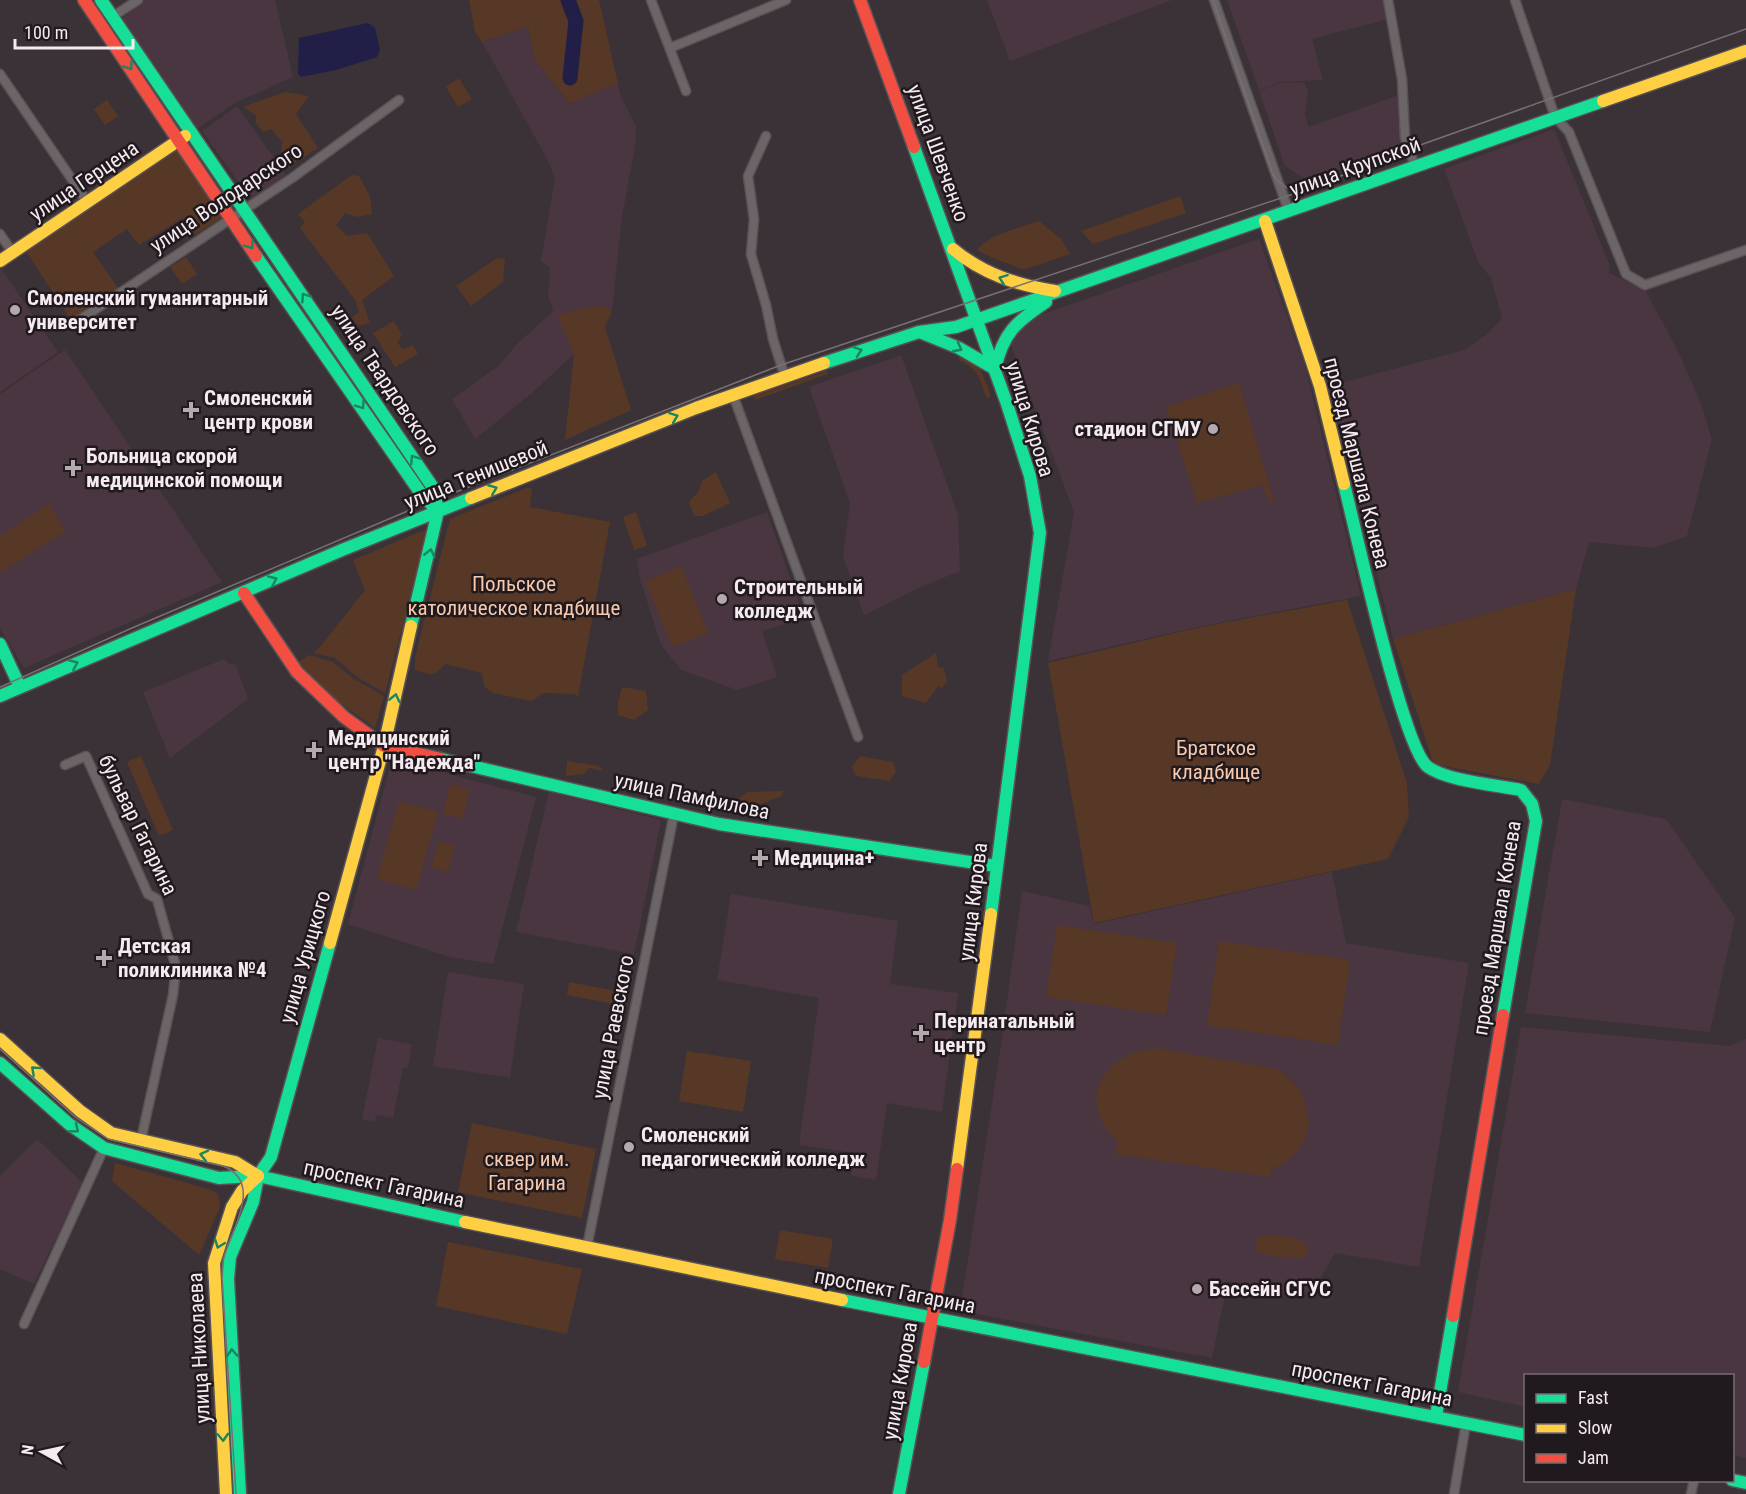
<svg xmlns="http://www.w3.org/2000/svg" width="1746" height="1494" viewBox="0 0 1746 1494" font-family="'Roboto Condensed',sans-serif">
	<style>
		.built { fill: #4a3640 }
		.green { fill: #573826 }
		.water { fill: #211e47 }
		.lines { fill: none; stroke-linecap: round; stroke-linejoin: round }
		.river { stroke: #211e47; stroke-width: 15 }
		.street-casing { stroke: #585155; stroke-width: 11 }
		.fast-casing { stroke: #585155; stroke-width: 15 }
		.slow-casing { stroke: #585155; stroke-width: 15 }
		.jam-casing { stroke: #585155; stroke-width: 15 }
		.street { stroke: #6b6568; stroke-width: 8 }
		.fast { stroke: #16e098; stroke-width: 12 }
		.slow { stroke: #ffcf43; stroke-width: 12 }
		.jam { stroke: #f24e42; stroke-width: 12 }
		.tram { stroke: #767072; stroke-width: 1.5 }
		.oneway { stroke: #1a8661 }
		.poi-dot { fill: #b4aaae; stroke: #20191d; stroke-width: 2 }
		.labels { text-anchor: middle; stroke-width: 5; stroke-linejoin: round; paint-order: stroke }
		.street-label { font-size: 21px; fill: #f5eaef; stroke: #20191d }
		.poi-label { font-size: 21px; font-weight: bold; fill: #f5eaef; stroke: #20191d; text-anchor: start }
		.park-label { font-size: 21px; fill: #f8c9ac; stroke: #20191d }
	</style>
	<rect width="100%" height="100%" fill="#3a3236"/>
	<!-- built -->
	<g class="built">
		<path d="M 145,0 L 275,0 L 293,77 L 237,102 L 195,130 L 120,20 Z"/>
		<path d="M 987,0 L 1172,0 L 1010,61 Z"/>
		<path d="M 1227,0 L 1384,0 L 1388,19 L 1312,39 L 1323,80 L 1281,82 L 1259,90 Z"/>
		<path d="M 528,26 L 535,60 L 570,104 L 605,88 L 618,84 L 620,95 L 636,126 L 635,146 L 622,217 L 612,311 L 601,306 L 574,354 L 532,393 L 475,439 L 452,399 L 498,366 L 517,344 L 553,311 L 548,295 L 550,268 L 541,261 L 555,177 L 545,155 L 482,42 Z"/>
		<path d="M 1304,82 L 1308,92 L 1305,115 L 1309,127 L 1399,95 L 1405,145 L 1308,181 L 1285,166 L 1259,91 L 1281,83 Z"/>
		<path d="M 237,106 L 286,175 L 251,200 L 202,131 Z"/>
		<path d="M 1554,129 L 1610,266 L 1609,273 L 1645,290 L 1676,347 L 1700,401 L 1712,439 L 1687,536 L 1654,548 L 1589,542 L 1576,589 L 1393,639 L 1330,386 L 1464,350 L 1486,335 L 1502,318 L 1491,278 L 1479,264 L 1444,169 Z"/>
		<path d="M 1259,239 L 1305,366 L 1361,596 L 1202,626 L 1048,661 L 1074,512 L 1009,340 L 1034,317 Z"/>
		<path d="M 0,267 L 58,352 L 0,392 Z"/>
		<path d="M 65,350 L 222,582 L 24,668 L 0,628 L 0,394 Z"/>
		<path d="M 901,355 L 958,515 L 960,571 L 914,590 L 864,615 L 843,556 L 850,503 L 809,387 Z"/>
		<path d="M 767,512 L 804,618 L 762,631 L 777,677 L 737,690 L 681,670 L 661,645 L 640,579 L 637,559 Z"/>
		<path d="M 224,659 L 228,663 L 236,665 L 248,699 L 170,758 L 143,692 Z"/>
		<path d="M 392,759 L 536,797 L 493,964 L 450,957 L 348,924 Z"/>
		<path d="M 549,792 L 661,820 L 634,954 L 516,932 Z"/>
		<path d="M 1562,799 L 1666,819 L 1735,918 L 1710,1032 L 1525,1013 Z"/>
		<path d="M 1332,872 L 1346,943 L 1469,963 L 1419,1267 L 1335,1253 L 1313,1292 L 1296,1296 L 1228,1281 L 1212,1358 L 960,1311 L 1002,1038 L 1022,891 L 1089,906 L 1094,924 Z"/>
		<path d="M 731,894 L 898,921 L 890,984 L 958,993 L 942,1112 L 887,1103 L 876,1180 L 851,1176 L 854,1153 L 799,1145 L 819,998 L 717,980 Z"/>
		<path d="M 448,972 L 524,984 L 510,1078 L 433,1066 Z"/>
		<path d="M 1521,1027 L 1730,1046 L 1746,1039 L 1746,1458 L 1733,1455 L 1732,1376 L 1526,1376 L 1525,1407 L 1458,1392 Z"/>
		<path d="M 378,1038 L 412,1044 L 408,1068 L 403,1067 L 393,1118 L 376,1115 L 375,1122 L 362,1119 Z"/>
		<path d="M 37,1139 L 83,1183 L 34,1284 L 0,1269 L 0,1176 Z"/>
	</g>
	<!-- green -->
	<g class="green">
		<path d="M 469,0 L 599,0 L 618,84 L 605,88 L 570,104 L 535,60 L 528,26 L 482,42 L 475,32 Z"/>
		<path d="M 459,78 L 472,99 L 458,107 L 446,87 Z"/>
		<path d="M 285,92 L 309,96 L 296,114 L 318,148 L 287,168 L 281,157 L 282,142 L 271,129 L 263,132 L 256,123 L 256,115 L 243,107 Z"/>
		<path d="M 107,100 L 118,116 L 105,125 L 94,109 Z"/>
		<path d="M 175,144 L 223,217 L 195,235 L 183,218 L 139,245 L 127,229 L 93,252 L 118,288 L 71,320 L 26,251 Z"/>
		<path d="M 352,175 L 359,176 L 370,196 L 372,214 L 357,217 L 345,213 L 336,225 L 347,236 L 367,233 L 394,276 L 362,300 L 370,323 L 358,326 L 352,318 L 359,312 L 355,300 L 300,228 L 305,222 L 298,214 Z"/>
		<path d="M 1180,196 L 1186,213 L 1093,244 L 1081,231 Z"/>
		<path d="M 1039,221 L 1062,240 L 1070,254 L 1023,270 C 1007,262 992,259 977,250 C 990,233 1020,228 1039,221 Z"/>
		<path d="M 186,257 L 197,274 L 182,284 L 170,267 Z"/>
		<path d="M 497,258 L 505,259 L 503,282 L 471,306 L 456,286 Z"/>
		<path d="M 601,305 L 612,311 L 605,327 L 631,410 L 565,440 L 574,354 L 557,315 Z"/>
		<path d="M 394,321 L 402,335 L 397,342 L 402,349 L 413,345 L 418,354 L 395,367 L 373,333 Z"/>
		<path d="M 961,354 L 978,363 L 991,396 L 987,399 C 979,379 980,369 958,360 Z"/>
		<path d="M 827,371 L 828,374 L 756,400 L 753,396 Z"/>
		<path d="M 1239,383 L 1274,501 L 1270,504 L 1262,485 L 1197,503 L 1166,407 Z"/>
		<path d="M 716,472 L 730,503 L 703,516 L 694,516 L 689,502 L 698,492 L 702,481 Z"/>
		<path d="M 527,488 L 532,488 L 530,507 L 610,522 L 578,697 L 574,694 L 544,693 L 531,701 L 493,693 L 484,686 L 482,673 L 445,664 C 434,678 430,674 415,670 L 415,657 L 450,519 Z"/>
		<path d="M 49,504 L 66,531 L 0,573 L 0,536 Z"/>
		<path d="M 636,512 L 647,546 L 634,550 L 623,517 Z"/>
		<path d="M 424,530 L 427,532 L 426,537 L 385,693 L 357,677 L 335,658 L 313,653 L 320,647 L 365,590 L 353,560 Z"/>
		<path d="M 681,566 L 708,633 L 672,647 L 645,581 Z"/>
		<path d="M 1576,589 L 1550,765 L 1539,784 L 1438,765 L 1432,759 L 1393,639 Z"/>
		<path d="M 1347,600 L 1407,783 L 1409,817 L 1388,859 L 1094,923 L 1048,663 L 1201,627 Z"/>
		<path d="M 936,653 L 938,667 L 944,668 L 947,682 L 941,688 L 938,686 L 926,703 L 902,696 L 902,675 Z"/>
		<path d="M 309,655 L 333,662 L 354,679 L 384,696 L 375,728 C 347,708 319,690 299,662 Z"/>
		<path d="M 622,687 L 646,691 L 648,710 L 634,720 L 618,715 L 618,703 Z"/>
		<path d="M 141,756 L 173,830 L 159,836 L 127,762 Z"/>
		<path d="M 860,756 L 893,762 L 896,772 L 889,781 L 856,776 L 852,767 Z"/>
		<path d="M 567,761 L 599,766 L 604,771 L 589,768 L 584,774 L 566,776 Z"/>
		<path d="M 450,784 L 469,789 L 463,818 L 443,814 Z"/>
		<path d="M 783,791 L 782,796 L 756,806 L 741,807 L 737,799 L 748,792 Z"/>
		<path d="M 399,801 L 438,812 L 416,890 L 377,879 Z"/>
		<path d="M 439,841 L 455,846 L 448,872 L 431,867 Z"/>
		<path d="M 1057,925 L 1177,943 L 1166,1015 L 1046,997 Z"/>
		<path d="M 1219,941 L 1350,960 L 1338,1045 L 1207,1025 Z"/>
		<path d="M 569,982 L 616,991 L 614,1004 L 567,995 Z"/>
		<path d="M 1154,1048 L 1278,1069 L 1290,1079 L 1302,1093 L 1309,1123 L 1306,1137 L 1298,1150 L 1288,1161 L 1271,1169 L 1270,1177 L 1116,1154 L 1117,1141 C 1085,1112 1091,1072 1131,1054 C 1138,1051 1146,1050 1154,1048 Z"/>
		<path d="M 687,1051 L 751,1061 L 743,1112 L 679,1101 Z"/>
		<path d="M 472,1123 L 596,1149 L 582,1218 L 458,1192 Z"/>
		<path d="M 115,1163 L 209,1189 L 218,1194 L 220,1207 L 199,1255 L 112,1181 Z"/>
		<path d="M 780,1230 L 833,1239 L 828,1268 L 775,1259 Z"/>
		<path d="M 1265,1235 C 1279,1237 1308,1234 1308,1252 L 1304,1257 L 1298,1258 C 1286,1257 1242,1258 1259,1237 Z"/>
		<path d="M 448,1242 L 582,1269 L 567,1334 L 436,1306 Z"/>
	</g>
	<!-- water -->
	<path class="water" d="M 368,23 L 375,28 L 380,50 L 377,57 L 336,70 L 301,77 L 298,74 L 299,38 Z"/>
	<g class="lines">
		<!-- river -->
		<path class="river" d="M 568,0 L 576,21 L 570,78"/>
		<defs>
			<g id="street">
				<path d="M 651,0 L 686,91"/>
				<path d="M 1214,0 L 1289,212"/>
				<path d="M 1388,0 L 1402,79 L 1405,138 L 1415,166"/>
				<path d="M 1515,0 L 1555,117 L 1569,132 L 1626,274 L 1645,285 L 1746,250"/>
				<path d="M 112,17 L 138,0"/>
				<path d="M 670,48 L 786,0"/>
				<path d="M 0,74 L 88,203"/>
				<path d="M 766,136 L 748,176 L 754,219 L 751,254 L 766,305 L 773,339 L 785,377"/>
				<path d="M 0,234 L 13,253"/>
				<path d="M 72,325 L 292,178 L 399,100"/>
				<path d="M 733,395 L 858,737"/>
				<path d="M 65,765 L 86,756 L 148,894 L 157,899 L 176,967 L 173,995 L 141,1140"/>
				<path d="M 587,1247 L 674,814"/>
				<path d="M 24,1324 L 104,1148"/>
				<path d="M 1454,1494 L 1466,1423"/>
				<path d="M 1691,1494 L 1694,1480"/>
			</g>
			<g id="fast">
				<path d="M 101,0 L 434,489 L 438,511 L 411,626"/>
				<path d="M 914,147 L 1007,404 L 1030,476 L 1040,533 L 991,914"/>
				<path d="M 256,256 L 422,495 L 438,511"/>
				<path d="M 922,333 L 959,348 L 995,369"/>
				<path d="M 824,363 L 919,332 L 956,327 L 1603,101"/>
				<path d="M 995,369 C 1003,333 1016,322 1046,302"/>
				<path d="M 1344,484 C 1355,527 1403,749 1428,767 C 1447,781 1497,785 1521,790 L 1532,804 L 1536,821 L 1503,1015"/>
				<path d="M 0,644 L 20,687"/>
				<path d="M 0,696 L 342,550 L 471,498"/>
				<path d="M 441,759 L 719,824 L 996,866"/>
				<path d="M 0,1063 L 69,1124 L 104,1148 L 219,1178 L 258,1176 L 465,1222"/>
				<path d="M 258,1176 L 271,1157 L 330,943"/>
				<path d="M 842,1300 L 1526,1435"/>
				<path d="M 1436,1416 L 1453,1316"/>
				<path d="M 1732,1480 L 1746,1483"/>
				<path d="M 240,1494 L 228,1279 L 230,1257 L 253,1202 L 258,1176"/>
				<path d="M 899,1494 L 924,1362"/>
			</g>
			<g id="slow">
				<path d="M 1603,101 L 1746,51"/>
				<path d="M 1265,221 L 1320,386 L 1344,484"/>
				<path d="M 953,249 C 983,274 1017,285 1055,291"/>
				<path d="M 0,261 L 185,136"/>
				<path d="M 471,498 L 696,408 L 824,363"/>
				<path d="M 330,943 L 384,746 L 411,626"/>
				<path d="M 0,1039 L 80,1111 L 111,1133 L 235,1162 L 258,1176"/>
				<path d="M 957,1169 L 991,914"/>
				<path d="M 465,1222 L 842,1300"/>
				<path d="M 226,1494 L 214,1263 L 232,1207 L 242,1191 L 258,1176"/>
			</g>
			<g id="jam">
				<path d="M 84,0 L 256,256"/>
				<path d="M 860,0 L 914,147"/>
				<path d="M 244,593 L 297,672 L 344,717 L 384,746 L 441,759"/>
				<path d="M 1453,1316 L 1503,1015"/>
				<path d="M 924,1362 L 950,1220 L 957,1169"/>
			</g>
		</defs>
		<!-- street casing -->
		<use href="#street" class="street-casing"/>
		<!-- fast casing -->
		<use href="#fast" class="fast-casing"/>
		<!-- slow casing -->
		<use href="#slow" class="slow-casing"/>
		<!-- jam casing -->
		<use href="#jam" class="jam-casing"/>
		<!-- street -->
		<use href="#street" class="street"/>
		<!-- fast -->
		<use href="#fast" class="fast"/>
		<!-- slow -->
		<use href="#slow" class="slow"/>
		<!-- jam -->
		<use href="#jam" class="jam"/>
		<!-- tram -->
		<g class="tram">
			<path d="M 1213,0 L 1273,175 C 1281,185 1288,190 1301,192"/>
			<path d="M 0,687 L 132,628 L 410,510 L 781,365 L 1308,189 L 1409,149 L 1746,29"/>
			<path d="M 0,1049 L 75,1117 L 108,1139 L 223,1166 C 263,1182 233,1227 225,1254 C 222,1261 223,1270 222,1277 L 236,1494"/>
		</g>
	</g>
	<!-- one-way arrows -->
	<defs><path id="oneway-chevron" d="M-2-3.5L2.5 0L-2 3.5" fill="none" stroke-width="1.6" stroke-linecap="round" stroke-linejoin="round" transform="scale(1.5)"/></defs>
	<g class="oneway">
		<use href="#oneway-chevron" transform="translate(129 66) rotate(56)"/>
		<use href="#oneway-chevron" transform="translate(250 245) rotate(55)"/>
		<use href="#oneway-chevron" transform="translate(1003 279) rotate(-160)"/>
		<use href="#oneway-chevron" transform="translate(305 297) rotate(-124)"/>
		<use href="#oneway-chevron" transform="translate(958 348) rotate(28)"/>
		<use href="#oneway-chevron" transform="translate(858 351) rotate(-19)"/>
		<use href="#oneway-chevron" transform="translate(361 405) rotate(55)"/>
		<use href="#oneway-chevron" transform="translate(674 417) rotate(-21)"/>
		<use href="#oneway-chevron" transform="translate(414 459) rotate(-123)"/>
		<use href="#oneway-chevron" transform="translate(493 489) rotate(-22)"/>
		<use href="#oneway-chevron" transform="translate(430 553) rotate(-77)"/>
		<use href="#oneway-chevron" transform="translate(273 580) rotate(-24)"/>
		<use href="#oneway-chevron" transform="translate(74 664) rotate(-23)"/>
		<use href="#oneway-chevron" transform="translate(395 698) rotate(-77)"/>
		<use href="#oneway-chevron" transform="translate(35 1070) rotate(-138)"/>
		<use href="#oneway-chevron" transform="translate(75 1129) rotate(39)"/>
		<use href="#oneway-chevron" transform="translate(204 1155) rotate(-167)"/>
		<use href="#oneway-chevron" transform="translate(219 1244) rotate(110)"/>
		<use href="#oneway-chevron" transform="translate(232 1353) rotate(-93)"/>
		<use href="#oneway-chevron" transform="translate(223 1437) rotate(87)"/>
	</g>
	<!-- markers -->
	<g class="poi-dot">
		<circle cx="15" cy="310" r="6"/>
		<path d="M188 401h6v6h6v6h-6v6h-6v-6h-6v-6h6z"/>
		<circle cx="1213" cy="429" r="6"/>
		<path d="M70 459h6v6h6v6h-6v6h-6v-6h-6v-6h6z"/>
		<circle cx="722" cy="599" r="6"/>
		<path d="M311 741h6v6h6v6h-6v6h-6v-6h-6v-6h6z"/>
		<path d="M757 849h6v6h6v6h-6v6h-6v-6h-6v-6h6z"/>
		<path d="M101 949h6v6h6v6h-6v6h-6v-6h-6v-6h6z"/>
		<path d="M918 1024h6v6h6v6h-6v6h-6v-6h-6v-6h6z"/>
		<circle cx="629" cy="1147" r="6"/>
		<circle cx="1197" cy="1289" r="6"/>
	</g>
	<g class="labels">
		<!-- street labels -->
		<g class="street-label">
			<text transform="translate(938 153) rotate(70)" y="7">улица Шевченко</text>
			<text transform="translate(1355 167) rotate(-20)" y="7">улица Крупской</text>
			<text transform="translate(84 181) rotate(-34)" y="7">улица Герцена</text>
			<text transform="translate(226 198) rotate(-34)" y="7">улица Володарского</text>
			<text transform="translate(385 380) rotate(56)" y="7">улица Твардовского</text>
			<text transform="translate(1030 419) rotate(73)" y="7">улица Кирова</text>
			<text transform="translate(1357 463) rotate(76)" y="7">проезд Маршала Конева</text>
			<text transform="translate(476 475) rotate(-22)" y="7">улица Тенишевой</text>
			<text transform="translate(692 796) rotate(12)" y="7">улица Памфилова</text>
			<text transform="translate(138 825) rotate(64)" y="7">бульвар Гагарина</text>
			<text transform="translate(973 902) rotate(-83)" y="7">улица Кирова</text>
			<text transform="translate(1497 928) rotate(-81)" y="7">проезд Маршала Конева</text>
			<text transform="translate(305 957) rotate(-74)" y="7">улица Урицкого</text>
			<text transform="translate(613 1027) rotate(-79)" y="7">улица Раевского</text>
			<text transform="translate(384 1184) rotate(12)" y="7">проспект Гагарина</text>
			<text transform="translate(895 1291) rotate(11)" y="7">проспект Гагарина</text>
			<text transform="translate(199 1348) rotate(-93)" y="7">улица Николаева</text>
			<text transform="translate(900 1381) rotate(-80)" y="7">улица Кирова</text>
			<text transform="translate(1372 1384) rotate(11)" y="7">проспект Гагарина</text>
		</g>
		<!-- poi labels -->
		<g class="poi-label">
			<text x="27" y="305">Смоленский гуманитарный<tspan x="27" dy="24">университет</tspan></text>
			<text x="204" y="405">Смоленский<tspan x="204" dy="24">центр крови</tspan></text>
			<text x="1201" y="436" text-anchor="end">стадион СГМУ</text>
			<text x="86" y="463">Больница скорой<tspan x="86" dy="24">медицинской помощи</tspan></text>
			<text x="734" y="594">Строительный<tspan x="734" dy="24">колледж</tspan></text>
			<text x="328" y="745">Медицинский<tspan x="328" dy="24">центр "Надежда"</tspan></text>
			<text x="774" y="865">Медицина+</text>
			<text x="118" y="953">Детская<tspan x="118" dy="24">поликлиника №4</tspan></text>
			<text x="934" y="1028">Перинатальный<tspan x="934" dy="24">центр</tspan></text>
			<text x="641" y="1142">Смоленский<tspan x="641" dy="24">педагогический колледж</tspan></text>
			<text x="1209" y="1296">Бассейн СГУС</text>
		</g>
		<!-- park labels -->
		<g class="park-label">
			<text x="514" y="591">Польское<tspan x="514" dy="24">католическое кладбище</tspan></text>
			<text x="1216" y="755">Братское<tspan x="1216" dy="24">кладбище</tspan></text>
			<text x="527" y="1166">сквер им.<tspan x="527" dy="24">Гагарина</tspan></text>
		</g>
	</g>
	<!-- legend -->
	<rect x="1524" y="1374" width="210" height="108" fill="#20191d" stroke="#756d71" stroke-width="1.5"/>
	<rect x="1536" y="1394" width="30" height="9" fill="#16e098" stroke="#756d71" stroke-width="1.5"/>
	<text x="1578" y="1404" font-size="18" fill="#f5eaef">Fast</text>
	<rect x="1536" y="1424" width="30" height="9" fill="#ffcf43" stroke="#756d71" stroke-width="1.5"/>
	<text x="1578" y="1434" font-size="18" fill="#f5eaef">Slow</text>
	<rect x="1536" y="1454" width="30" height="9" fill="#f24e42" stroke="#756d71" stroke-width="1.5"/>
	<text x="1578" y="1464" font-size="18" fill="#f5eaef">Jam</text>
	<!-- north arrow -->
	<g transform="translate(42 1452) rotate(278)" stroke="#20191d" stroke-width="4.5" paint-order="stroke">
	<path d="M0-4.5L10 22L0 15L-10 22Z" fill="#f5eaef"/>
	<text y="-9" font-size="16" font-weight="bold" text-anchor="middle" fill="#f5eaef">N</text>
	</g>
	<!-- scale -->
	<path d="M15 39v9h118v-9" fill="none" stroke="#f5eaef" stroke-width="3"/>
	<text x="24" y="39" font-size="18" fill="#f5eaef" stroke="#20191d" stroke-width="4.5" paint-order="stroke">100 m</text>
</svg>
